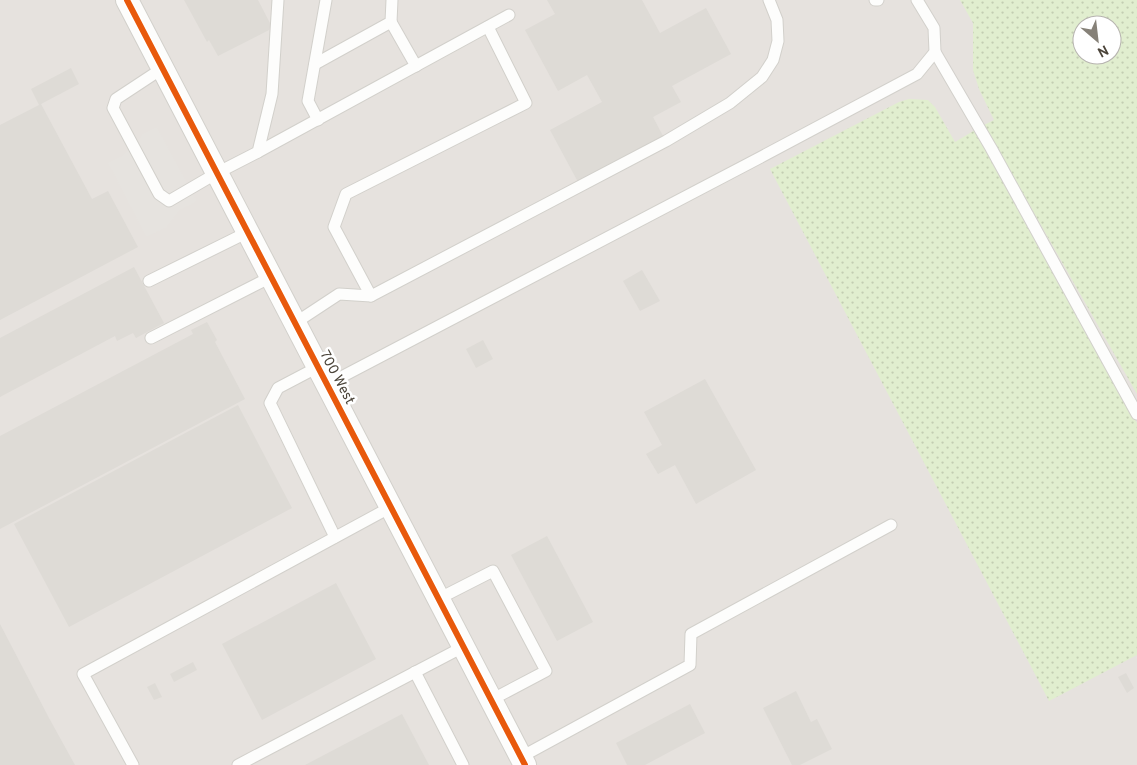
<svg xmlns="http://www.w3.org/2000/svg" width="1137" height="765" viewBox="0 0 1137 765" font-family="Overpass,sans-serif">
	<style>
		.industrial { fill: #e6e2de; fill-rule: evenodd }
		.grass { fill: url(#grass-dots); fill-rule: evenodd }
		.parking { fill: #e6e3df }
		.building { fill: #dedbd6 }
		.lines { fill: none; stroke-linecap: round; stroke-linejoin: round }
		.service-casing { stroke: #d2d0cb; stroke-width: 13 }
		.minor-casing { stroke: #d2d0cb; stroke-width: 24 }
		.service { stroke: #fdfdfc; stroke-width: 11 }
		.minor { stroke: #fdfdfc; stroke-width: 22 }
		.cycleway-casing { stroke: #fff; stroke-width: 9 }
		.cycleway { stroke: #e8590c; stroke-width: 6 }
		.labels { text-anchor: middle; stroke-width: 5; stroke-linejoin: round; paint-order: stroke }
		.street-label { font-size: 14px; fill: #4b4439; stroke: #fff }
	</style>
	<defs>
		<pattern id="grass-dots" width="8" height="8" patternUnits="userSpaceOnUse" patternTransform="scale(1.25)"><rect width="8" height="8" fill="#e1eecf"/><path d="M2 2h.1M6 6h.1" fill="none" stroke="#c3cdb2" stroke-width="1.8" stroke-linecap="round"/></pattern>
	</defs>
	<rect width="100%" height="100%" fill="#f4f2ee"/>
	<!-- industrial -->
	<path class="industrial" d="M 0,0 L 1137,0 L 1137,765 L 0,765 ZM 1082,25 L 1112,25 L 1112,55 L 1082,55 Z"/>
	<!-- grass -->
	<g class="grass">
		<path d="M 960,0 L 1137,0 L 1137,394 L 984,125 L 994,120 L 979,89 L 973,70 L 973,23 ZM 1082,25 L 1112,25 L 1112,55 L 1082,55 Z"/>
		<path d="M 909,99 L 928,100 L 935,107 L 955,142 L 975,130 L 1137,423 L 1137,655 L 1049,701 L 770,169 L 899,102 Z"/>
	</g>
	<!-- parking -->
	<path class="parking" d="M 157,127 L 197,201 L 180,210 L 167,227 L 146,237 L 108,163 L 122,156 L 143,134 Z"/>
	<!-- building -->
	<g class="building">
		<path d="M 184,0 L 258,0 L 271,25 L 269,30 L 218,56 L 209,40 L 207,42 Z"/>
		<path d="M 547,0 L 642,0 L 660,33 L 706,8 L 731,54 L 672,86 L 681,102 L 653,117 L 663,136 L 578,182 L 550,130 L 602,102 L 587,75 L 558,91 L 525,30 L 555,14 Z"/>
		<path d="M 71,68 L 79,84 L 41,104 L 92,199 L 108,191 L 138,247 L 0,320 L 0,125 L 39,105 L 31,89 Z"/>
		<path d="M 134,267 L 164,323 L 136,338 L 133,333 L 117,341 L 115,336 L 0,397 L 0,338 Z"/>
		<path d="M 642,270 L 660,301 L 640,311 L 623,281 Z"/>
		<path d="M 207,322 L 217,340 L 215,342 L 245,399 L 0,529 L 0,436 L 193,334 L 191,330 Z"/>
		<path d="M 483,340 L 493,359 L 476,368 L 466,349 Z"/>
		<path d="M 705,379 L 756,470 L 696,504 L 675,465 L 658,474 L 646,454 L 662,445 L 644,412 Z"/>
		<path d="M 238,405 L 292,508 L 69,627 L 14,524 Z"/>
		<path d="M 547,536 L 593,622 L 557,641 L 511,555 Z"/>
		<path d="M 336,583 L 376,659 L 262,720 L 222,644 Z"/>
		<path d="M 0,624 L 49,718 L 75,765 L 0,765 Z"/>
		<path d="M 193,662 L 197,670 L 174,682 L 170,674 Z"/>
		<path d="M 1126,673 L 1134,688 L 1127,693 L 1118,677 Z"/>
		<path d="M 155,683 L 162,697 L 154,700 L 147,687 Z"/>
		<path d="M 796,691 L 811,722 L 817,719 L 832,749 L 800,765 L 792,765 L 763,708 Z"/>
		<path d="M 690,704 L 705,733 L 645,765 L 627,765 L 616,743 Z"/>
		<path d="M 402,714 L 429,765 L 305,765 Z"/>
	</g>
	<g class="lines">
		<defs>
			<g id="service">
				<path d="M 875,0 L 878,0"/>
				<path d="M 391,22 L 416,66"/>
				<path d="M 935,52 L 991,148 L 1137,414"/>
				<path d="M 315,64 L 391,22 L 392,0"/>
				<path d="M 163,68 L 116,99 L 113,108 L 159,194 L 169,201 L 217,173 L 258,152 L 272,94 L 278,0"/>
				<path d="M 318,120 L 308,101 L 326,0"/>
				<path d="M 258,152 L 509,15"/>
				<path d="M 149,281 L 248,232"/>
				<path d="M 371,296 L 334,227 L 346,194 L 526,103 L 488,27"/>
				<path d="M 295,323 L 339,294 L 371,296 L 666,141 L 730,103 L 762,77 L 773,60 L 778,41 L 777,20 L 769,0"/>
				<path d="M 151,338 L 271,277"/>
				<path d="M 318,367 L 278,388 L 270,403 L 335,537"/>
				<path d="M 328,384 L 763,156 L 917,74 L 935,52 L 934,28 L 917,0"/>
				<path d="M 438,599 L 493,571 L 546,671 L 491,700"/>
				<path d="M 415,672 L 463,765"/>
				<path d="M 521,757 L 690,665 L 691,634 L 891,525"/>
				<path d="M 133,765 L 83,674 L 391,507"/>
				<path d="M 238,765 L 463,647"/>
			</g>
			<path id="minor" d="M 127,0 L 525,765"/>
		</defs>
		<!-- service casing -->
		<use href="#service" class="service-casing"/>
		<!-- minor casing -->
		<use href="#minor" class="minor-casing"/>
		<!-- service -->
		<use href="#service" class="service"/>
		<!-- minor -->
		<use href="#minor" class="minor"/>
		<defs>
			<path id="cycleway" d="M 127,0 L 525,765"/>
		</defs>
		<!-- cycleway casing -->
		<use href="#cycleway" class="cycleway-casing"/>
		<!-- cycleway -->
		<use href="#cycleway" class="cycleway"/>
	</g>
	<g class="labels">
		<!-- street labels -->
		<g class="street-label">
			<text transform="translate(338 377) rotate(62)" y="5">700 West</text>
		</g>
	</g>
	<!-- north arrow -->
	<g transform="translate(1097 40) rotate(152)"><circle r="24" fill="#ffffff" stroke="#b7b4b0"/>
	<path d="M0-4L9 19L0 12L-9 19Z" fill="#868178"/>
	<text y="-8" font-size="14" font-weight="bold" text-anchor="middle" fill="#4b4439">N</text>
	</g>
</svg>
